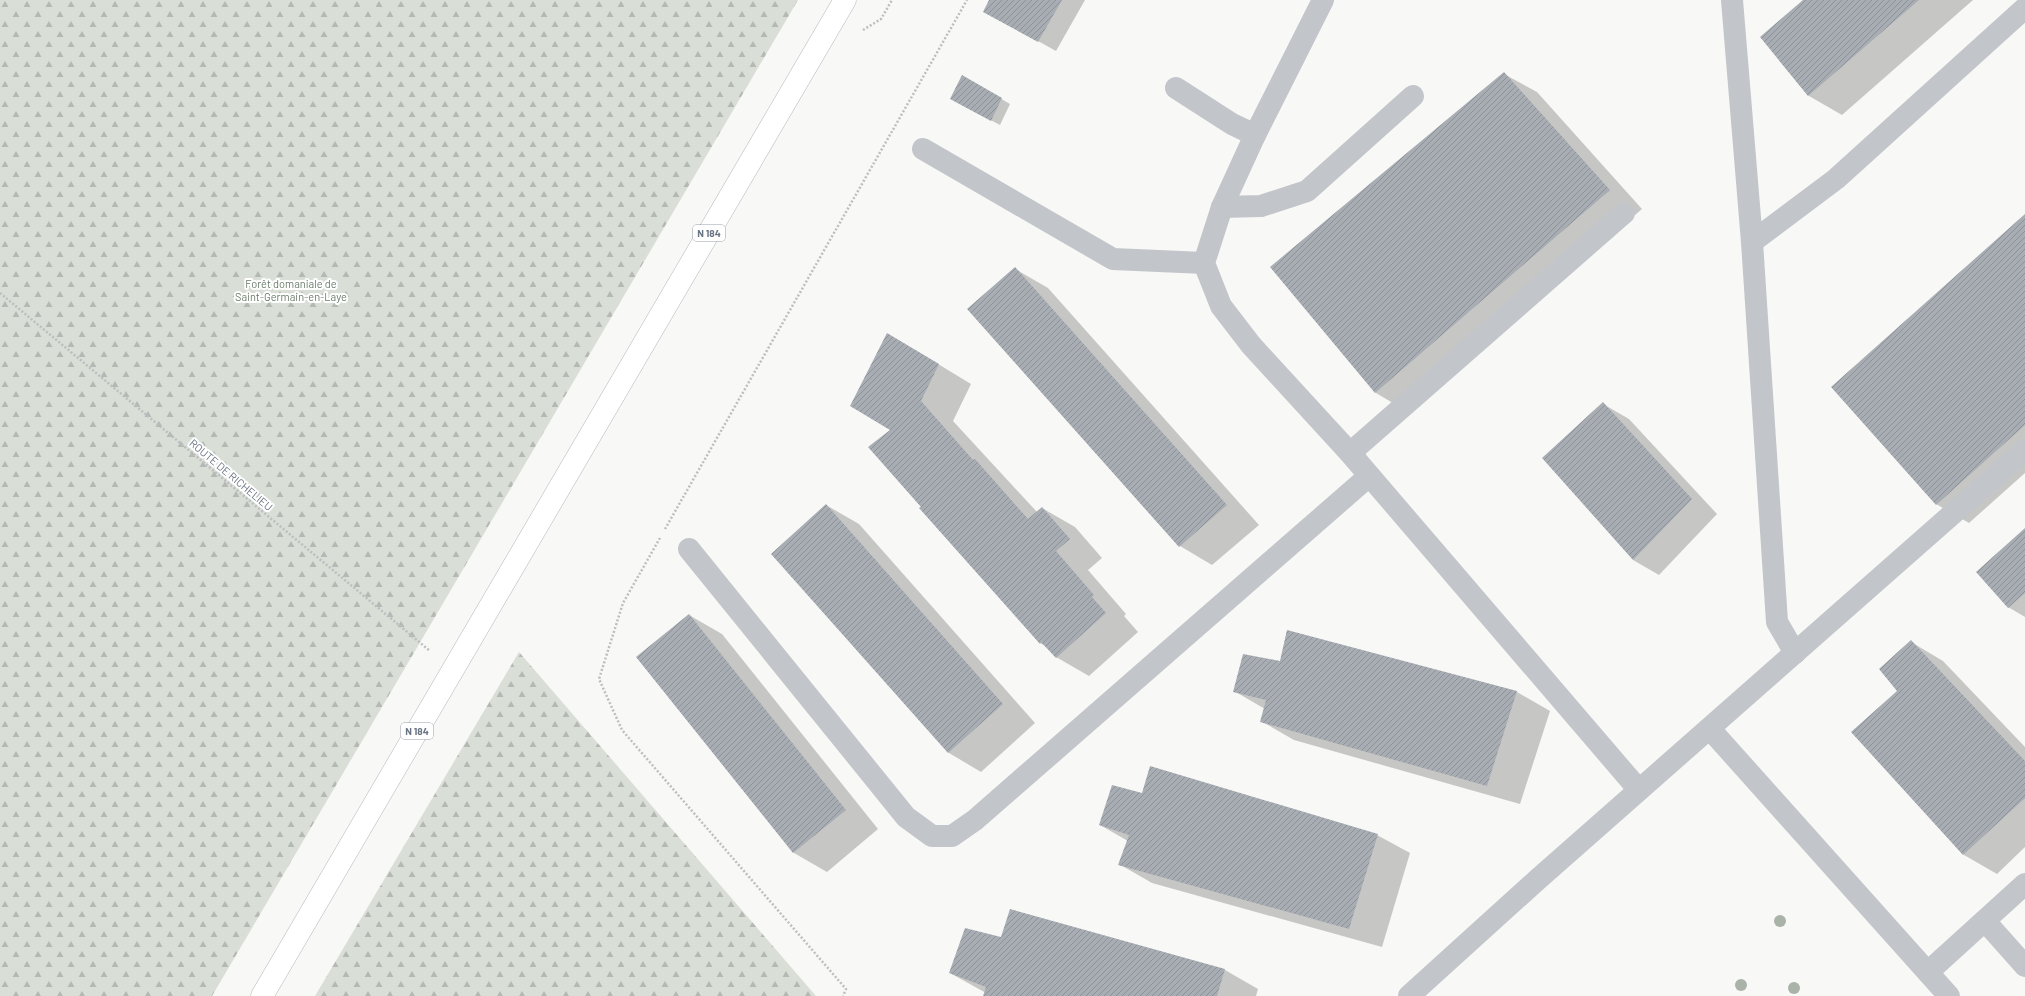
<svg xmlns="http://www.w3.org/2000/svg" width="2025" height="996" viewBox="0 0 2025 996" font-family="Barlow,sans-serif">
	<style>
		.forest { fill: url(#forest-firs) }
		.shadow { fill: #0003 }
		.building { fill: url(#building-hatch) }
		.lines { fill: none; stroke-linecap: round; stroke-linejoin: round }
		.major-casing { stroke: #b6b9bd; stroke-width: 23 }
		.path { stroke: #bcbec0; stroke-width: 2.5; stroke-dasharray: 2 2; stroke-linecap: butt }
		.minor { stroke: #c2c5c9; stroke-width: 22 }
		.major { stroke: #fff; stroke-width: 22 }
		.tree { fill: #aab3a8 }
		.labels { text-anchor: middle; stroke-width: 4; stroke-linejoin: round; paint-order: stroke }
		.shield { fill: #fff; stroke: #979ea8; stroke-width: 1 }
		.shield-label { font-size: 10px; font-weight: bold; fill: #6a7583 }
		.park-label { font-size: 11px; fill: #6a7b69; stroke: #fff }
		.street-label { font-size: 11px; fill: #6a7583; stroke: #fff }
	</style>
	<defs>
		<pattern id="forest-firs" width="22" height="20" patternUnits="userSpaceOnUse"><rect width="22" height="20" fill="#d9ded7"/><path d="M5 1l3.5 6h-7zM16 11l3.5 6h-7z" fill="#b4b9b4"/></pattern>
		<pattern id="building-hatch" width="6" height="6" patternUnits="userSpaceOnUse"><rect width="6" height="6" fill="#a8adb4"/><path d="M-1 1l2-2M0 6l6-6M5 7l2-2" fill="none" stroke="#8d9198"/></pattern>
	</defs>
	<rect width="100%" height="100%" fill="#f8f8f6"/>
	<!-- forest -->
	<g class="forest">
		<path d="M 0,0 L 798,0 L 212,996 L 0,996 Z"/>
		<path d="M 519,652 L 816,996 L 315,996 Z"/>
	</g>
	<!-- shadow -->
	<g class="shadow">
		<path d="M 990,0 L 1085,0 L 1056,51 L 1002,21 Z"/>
		<path d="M 1805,0 L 1973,0 L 1842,115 L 1809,96 L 1761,37 Z"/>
		<path d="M 1504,74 L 1537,92 L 1642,209 L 1408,412 L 1376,393 L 1272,268 Z"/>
		<path d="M 962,76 L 1010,104 L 1000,125 L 960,104 Z"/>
		<path d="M 2025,215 L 2025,473 L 1969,523 L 1936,504 Z"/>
		<path d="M 1015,269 L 1048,288 L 1259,525 L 1212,565 L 1180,546 Z"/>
		<path d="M 920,353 L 971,384 L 953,421 L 1037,512 L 1042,508 L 1075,527 L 1102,558 L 1088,570 L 1126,614 L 1124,616 L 1138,632 L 1089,676 L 1056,657 L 1047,647 L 1040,643 L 923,507 L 892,430 Z"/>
		<path d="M 1603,404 L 1629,419 L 1717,514 L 1659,575 L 1633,560 Z"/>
		<path d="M 826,505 L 859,524 L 1035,723 L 981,772 L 949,753 L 772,554 Z"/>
		<path d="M 2025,530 L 2025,617 L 2008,607 Z"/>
		<path d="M 689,615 L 722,634 L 878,829 L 827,872 L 794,853 L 637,657 Z"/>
		<path d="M 1287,631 L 1517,692 L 1550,711 L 1520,804 L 1294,740 L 1261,721 L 1265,709 L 1234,691 L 1280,663 Z"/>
		<path d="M 1911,642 L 1943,661 L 2025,747 L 2025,847 L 1997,874 L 1964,855 L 1853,732 L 1898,691 Z"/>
		<path d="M 1143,794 L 1377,835 L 1410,853 L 1382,947 L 1152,883 L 1119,864 L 1128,841 L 1100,825 Z"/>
		<path d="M 1011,910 L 1225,970 L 1258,989 L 1256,996 L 984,996 L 986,993 L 950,973 L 1002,938 Z"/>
	</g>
	<!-- building -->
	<g class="building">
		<path d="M 989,0 L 1062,0 L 1038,42 L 983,12 Z"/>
		<path d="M 1803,0 L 1919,0 L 1808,96 L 1760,37 Z"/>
		<path d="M 1504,72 L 1610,190 L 1375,393 L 1270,267 Z"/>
		<path d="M 962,75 L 1002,98 L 991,121 L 950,99 Z"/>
		<path d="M 2025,214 L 2025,425 L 1936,505 L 1831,387 Z"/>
		<path d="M 1015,267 L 1227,505 L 1179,547 L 967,309 Z"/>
		<path d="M 887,333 L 939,364 L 921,401 L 973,460 L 975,459 L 1028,519 L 1042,507 L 1070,539 L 1056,551 L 1094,595 L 1092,597 L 1106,613 L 1056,658 L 1041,642 L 1040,644 L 919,508 L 921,507 L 868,447 L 890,430 L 850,406 Z"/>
		<path d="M 1603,402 L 1692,499 L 1633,560 L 1542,458 Z"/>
		<path d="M 826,504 L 1003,704 L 948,753 L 771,554 Z"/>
		<path d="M 2025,528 L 2025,593 L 2008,608 L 1976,572 Z"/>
		<path d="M 689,614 L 846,810 L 793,853 L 636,657 Z"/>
		<path d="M 1287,630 L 1517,691 L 1487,786 L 1260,722 L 1266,700 L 1233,692 L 1243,654 L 1280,661 Z"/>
		<path d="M 1911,640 L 2025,761 L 2025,798 L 1963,855 L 1851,732 L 1897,691 L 1879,669 Z"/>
		<path d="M 1150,766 L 1378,834 L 1349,929 L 1118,865 L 1129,835 L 1099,825 L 1112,785 L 1142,793 Z"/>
		<path d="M 1010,909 L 1225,969 L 1217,996 L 983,996 L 986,987 L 949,973 L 965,928 L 1001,937 Z"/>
	</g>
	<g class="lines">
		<defs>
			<path id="major" d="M 262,996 L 845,0"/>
		</defs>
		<!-- major casing -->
		<use href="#major" class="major-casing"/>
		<!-- path -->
		<g class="path">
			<path d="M 863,30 L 881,19 L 892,0"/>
			<path d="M 0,293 L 430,651"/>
			<path d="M 665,529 L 967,0"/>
			<path d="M 660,538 L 623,603 L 599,679 L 622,730 L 846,989 L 843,996"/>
		</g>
		<!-- minor -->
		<g class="minor">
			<path d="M 1323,0 L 1255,135 L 1222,207 L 1204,263 L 1221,306 L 1251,345 L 1350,453 L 1639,790"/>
			<path d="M 1732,0 L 1752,242 L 1777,622 L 1795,653"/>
			<path d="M 1176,88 L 1232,124 L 1255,135"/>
			<path d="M 923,149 L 1113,259 L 1204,263"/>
			<path d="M 1222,207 L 1261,206 L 1307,191 L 1413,96"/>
			<path d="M 1752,242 L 1836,179 L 2025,8"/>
			<path d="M 1350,453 L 1624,213"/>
			<path d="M 689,549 L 906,817 L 932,836 L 952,836 L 975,820 L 1369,476"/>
			<path d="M 1710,729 L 1949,996"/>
			<path d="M 1985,921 L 2025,966"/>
			<path d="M 1928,972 L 2025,884"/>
			<path d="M 1409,996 L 1537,880 L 2025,450"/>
		</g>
		<!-- major -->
		<use href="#major" class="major"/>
	</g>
	<!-- trees -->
	<g class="tree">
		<circle cx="1780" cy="921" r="6"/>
		<circle cx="1741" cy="985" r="6"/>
		<circle cx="1794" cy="988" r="6"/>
	</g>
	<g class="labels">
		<!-- shield labels -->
		<g class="shield">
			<rect x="693" y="225" width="32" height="16" rx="3"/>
			<rect x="401" y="723" width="32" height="16" rx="3"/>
		</g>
		<g class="shield-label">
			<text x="709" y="237">N 184</text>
			<text x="417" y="735">N 184</text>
		</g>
		<!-- park labels -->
		<g class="park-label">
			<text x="291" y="288">Forêt domaniale de<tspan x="291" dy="13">Saint-Germain-en-Laye</tspan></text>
		</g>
		<!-- street labels -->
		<g class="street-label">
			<text transform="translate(231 475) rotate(40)" y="4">ROUTE DE RICHELIEU</text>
		</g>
	</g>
</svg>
